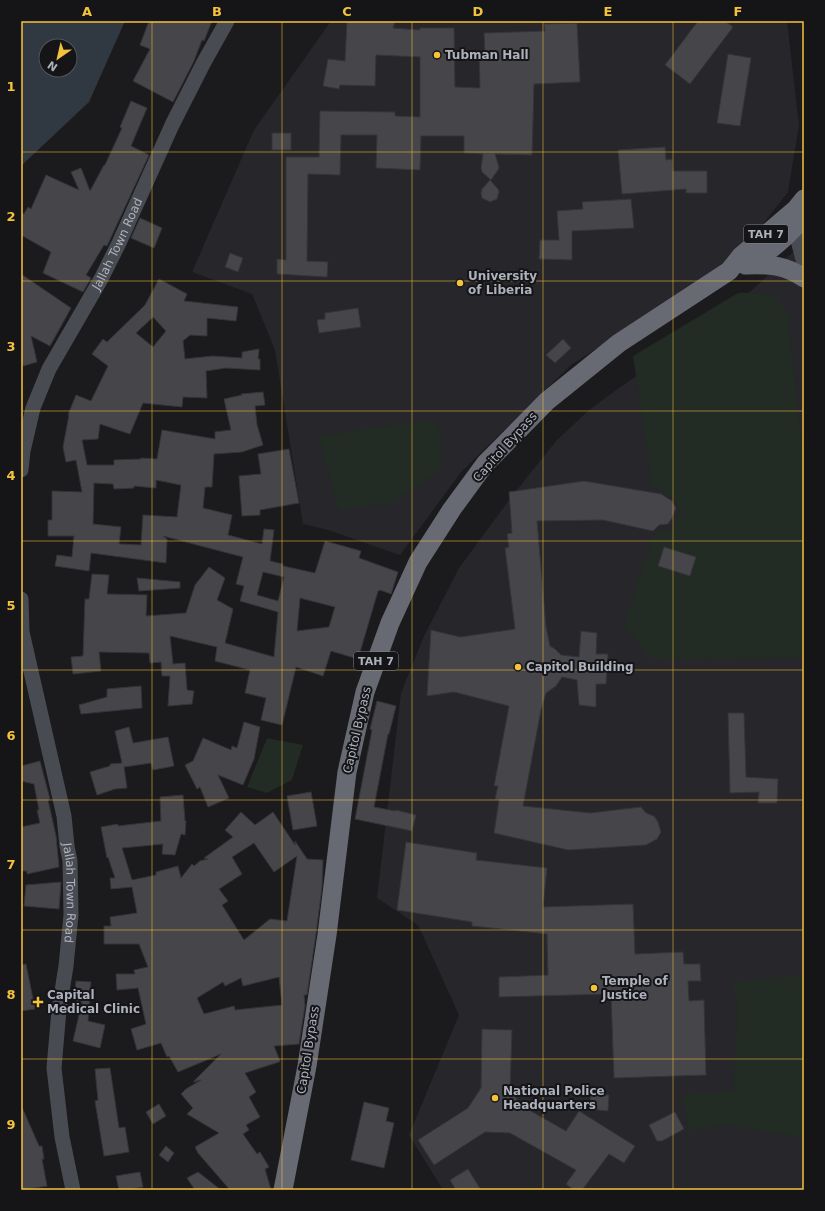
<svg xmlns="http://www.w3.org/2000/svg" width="825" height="1211" viewBox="0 0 825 1211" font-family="'DejaVu Sans',sans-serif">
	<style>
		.built { fill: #27262a }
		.green { fill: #222b24 }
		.water { fill: #303841; fill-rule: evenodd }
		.building { fill: #45454a; stroke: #353439; fill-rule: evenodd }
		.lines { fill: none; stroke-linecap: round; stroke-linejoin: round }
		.secondary { stroke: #494b52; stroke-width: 15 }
		.highway { stroke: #676a73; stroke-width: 19 }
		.grid { fill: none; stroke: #f4c23b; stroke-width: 1; stroke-opacity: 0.55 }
		.poi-dot { fill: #f4c23b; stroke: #151518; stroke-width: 1.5 }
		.labels { text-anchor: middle; stroke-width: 4; stroke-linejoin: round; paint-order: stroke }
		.shield { fill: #151518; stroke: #7f828b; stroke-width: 1 }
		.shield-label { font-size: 11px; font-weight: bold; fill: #adb1bc }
		.poi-label { font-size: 12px; font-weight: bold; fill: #adb1bc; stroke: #151518; text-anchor: start }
		.street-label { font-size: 12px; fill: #adb1bc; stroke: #151518 }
		.neatline { fill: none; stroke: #f4c23b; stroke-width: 1.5 }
		.grid-label { font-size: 13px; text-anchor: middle; font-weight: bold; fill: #f4c23b }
	</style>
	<rect width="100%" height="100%" fill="#1b1a1d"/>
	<!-- built -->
	<g class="built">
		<path d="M 331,21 L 787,21 L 799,125 L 788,192 L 735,260 L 571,365 L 462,471 L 400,555 L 328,530 L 303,524 L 275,350 L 252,294 L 192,272 L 254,130 Z"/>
		<path d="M 804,242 L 804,1190 L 443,1190 L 409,1135 L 459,1015 L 418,925 L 377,898 L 401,693 L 424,636 L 459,568 L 512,496 L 556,441 L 589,410 L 619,388 L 727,313 Z"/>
	</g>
	<!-- green -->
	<g class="green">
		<path d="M 759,292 L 778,298 L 788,315 L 804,469 L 804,658 L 650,659 L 624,625 L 652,538 L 660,531 L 671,529 L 676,522 L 680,510 L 675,499 L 652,486 L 633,356 L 738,293 Z"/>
		<path d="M 433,419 L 441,433 L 442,469 L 389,504 L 339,510 L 318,436 Z"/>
		<path d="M 267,738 L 303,745 L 292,780 L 267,793 L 247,787 Z"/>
		<path d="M 804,975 L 804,1138 L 724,1125 L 690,1132 L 682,1094 L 733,1091 L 738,1002 L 734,996 L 733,982 Z"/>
	</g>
	<!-- water -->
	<path class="water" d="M 21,21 L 125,21 L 89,102 L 21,166 ZM 46,46 L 70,46 L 70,70 L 46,70 Z"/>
	<!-- building -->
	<g class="building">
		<path d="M 149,21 L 212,21 L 204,41 L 202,40 L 194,61 L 173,102 L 133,81 L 150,49 L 140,45 Z"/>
		<path d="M 347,21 L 395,21 L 393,28 L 420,30 L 420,28 L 454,28 L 455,87 L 480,88 L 479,53 L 485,53 L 484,33 L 545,31 L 544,24 L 577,23 L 580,82 L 534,84 L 532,155 L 495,154 L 499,167 L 498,170 L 491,180 L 482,172 L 481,168 L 483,154 L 464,153 L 464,136 L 421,136 L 420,170 L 376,168 L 377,135 L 341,135 L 340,175 L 308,174 L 307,261 L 328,262 L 327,277 L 277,274 L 277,259 L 286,260 L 286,157 L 319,157 L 320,111 L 395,112 L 395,116 L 420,117 L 420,57 L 376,55 L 375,86 L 340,85 L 339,89 L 323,86 L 328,59 L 345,61 Z"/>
		<path d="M 698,21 L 725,21 L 733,27 L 690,84 L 665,65 Z"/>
		<path d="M 728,54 L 751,58 L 740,126 L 717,123 Z"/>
		<path d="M 131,101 L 147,108 L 131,146 L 149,155 L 107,246 L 104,245 L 86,275 L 91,278 L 83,292 L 43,273 L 51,252 L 21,235 L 21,212 L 24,214 L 28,207 L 31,209 L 46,175 L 79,190 L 71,172 L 81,168 L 90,191 L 104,165 L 105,165 L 122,128 L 120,127 Z"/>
		<rect x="272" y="133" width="19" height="17"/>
		<path d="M 665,147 L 666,160 L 672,159 L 673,171 L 707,171 L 707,193 L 686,193 L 686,189 L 622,194 L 618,150 Z"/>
		<path d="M 490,180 L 498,189 L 499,192 L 497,199 L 490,202 L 482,198 L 481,193 L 482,189 Z"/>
		<path d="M 631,199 L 634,228 L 572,231 L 572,260 L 539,259 L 540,240 L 559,240 L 557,211 L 583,209 L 582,202 Z"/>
		<path d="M 140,218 L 162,228 L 154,248 L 131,238 Z"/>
		<path d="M 230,253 L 243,258 L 238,272 L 225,267 Z"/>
		<path d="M 21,274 L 71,308 L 50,346 L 31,336 L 37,362 L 23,366 L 21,357 Z"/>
		<path d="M 159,279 L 187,294 L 184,301 L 238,307 L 236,321 L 207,318 L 207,336 L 190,335 L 183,341 L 185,359 L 212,356 L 242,358 L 242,352 L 259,349 L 258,359 L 260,359 L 260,370 L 226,368 L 206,371 L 207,398 L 183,397 L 182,407 L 143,403 L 130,434 L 100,424 L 98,439 L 82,440 L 87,465 L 114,465 L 114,460 L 141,459 L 141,458 L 157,459 L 162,430 L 215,439 L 215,432 L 231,430 L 224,399 L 242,395 L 241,394 L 263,392 L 265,405 L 255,406 L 257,425 L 263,445 L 242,452 L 214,454 L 212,487 L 205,487 L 203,508 L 232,515 L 228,535 L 262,544 L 264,529 L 274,530 L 270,561 L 283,564 L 283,566 L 315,573 L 325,541 L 361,551 L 359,558 L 398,572 L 391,594 L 380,590 L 379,591 L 378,591 L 358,659 L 331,651 L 323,676 L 296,667 L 282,725 L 261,720 L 266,698 L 245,693 L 250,670 L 215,661 L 217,647 L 170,636 L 173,664 L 185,663 L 187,690 L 194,691 L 192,704 L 168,706 L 170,676 L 162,676 L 161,662 L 150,663 L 149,653 L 99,652 L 101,671 L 73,674 L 71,657 L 83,656 L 85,599 L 89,599 L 92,574 L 109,575 L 107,594 L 147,595 L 146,616 L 186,613 L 195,585 L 209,567 L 225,578 L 217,600 L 233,609 L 225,643 L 274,657 L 278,612 L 240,601 L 244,586 L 236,584 L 243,557 L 163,536 L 167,539 L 166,563 L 91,553 L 89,571 L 55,566 L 57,555 L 72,557 L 74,536 L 48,536 L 48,520 L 52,520 L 52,491 L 82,492 L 76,460 L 66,462 L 63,447 L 69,415 L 68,415 L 76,395 L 91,401 L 108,366 L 92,354 L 103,339 L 107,342 L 145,305 ZM 153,317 L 166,331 L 153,347 L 136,333 ZM 156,480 L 181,485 L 177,517 L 143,515 L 141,545 L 119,544 L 121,527 L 93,524 L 94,483 L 113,484 L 114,489 L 134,488 L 134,486 L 156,488 ZM 263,572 L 284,577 L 278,601 L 257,595 ZM 300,598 L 335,607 L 329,627 L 297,631 Z"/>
		<path d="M 358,308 L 361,327 L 319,333 L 317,320 L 325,319 L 325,313 Z"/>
		<path d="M 563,339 L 571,348 L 555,363 L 546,355 Z"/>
		<path d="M 289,449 L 299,503 L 260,510 L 260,515 L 242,516 L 239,476 L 261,474 L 258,454 Z"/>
		<path d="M 584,481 L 661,494 L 672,501 L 676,508 L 672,518 L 668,524 L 659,525 L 653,531 L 603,520 L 537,521 L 546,627 L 550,646 L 555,649 L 561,655 L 579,657 L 581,631 L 597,633 L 596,654 L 608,654 L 606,684 L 596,684 L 596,707 L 579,705 L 577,680 L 562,677 L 556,686 L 546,693 L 541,710 L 523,806 L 590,813 L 641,807 L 646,813 L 654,816 L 658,822 L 661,832 L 657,839 L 646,845 L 568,850 L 494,833 L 499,800 L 495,799 L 498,786 L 494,786 L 509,706 L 454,692 L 427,696 L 431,630 L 460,637 L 515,629 L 505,548 L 509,547 L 507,534 L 512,533 L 509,492 Z"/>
		<path d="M 664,547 L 696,557 L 690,576 L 658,566 Z"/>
		<path d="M 137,578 L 180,582 L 180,588 L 139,591 Z"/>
		<path d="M 141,686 L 142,708 L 81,714 L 79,705 L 107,697 L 107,689 Z"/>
		<path d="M 377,701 L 396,706 L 389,734 L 388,734 L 374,807 L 395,811 L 396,810 L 416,815 L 412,831 L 355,819 L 372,730 L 370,729 Z"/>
		<path d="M 728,713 L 744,713 L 746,777 L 778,779 L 777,803 L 758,803 L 759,792 L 730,793 Z"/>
		<path d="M 244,722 L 260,727 L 254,759 L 243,785 L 218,775 L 229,798 L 208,807 L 200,787 L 197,789 L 185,765 L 193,761 L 203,738 L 231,750 L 232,746 L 237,748 Z"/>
		<path d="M 129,727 L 133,743 L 168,737 L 174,766 L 153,770 L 151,763 L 124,767 L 127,788 L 115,789 L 97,795 L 90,772 L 110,766 L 110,764 L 122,763 L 115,731 Z"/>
		<path d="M 40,761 L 50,799 L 48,800 L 56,836 L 59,867 L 27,874 L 27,871 L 21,871 L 21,827 L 40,823 L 37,810 L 39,810 L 34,784 L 21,781 L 21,766 Z"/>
		<path d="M 311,792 L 317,826 L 293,830 L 287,796 Z"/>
		<path d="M 183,795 L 185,821 L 186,821 L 185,835 L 181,834 L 175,855 L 162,854 L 163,844 L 122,848 L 132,880 L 156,875 L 156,872 L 178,866 L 181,878 L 192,864 L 194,866 L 200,861 L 208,859 L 204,858 L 233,837 L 225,830 L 241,812 L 255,825 L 273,812 L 295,845 L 295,841 L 307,859 L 323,860 L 322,887 L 316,934 L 307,995 L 304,995 L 305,1006 L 299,1044 L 274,1046 L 280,1061 L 279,1062 L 245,1073 L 256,1092 L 249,1097 L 260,1117 L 246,1125 L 249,1130 L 243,1134 L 257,1154 L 260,1152 L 269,1167 L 265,1169 L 271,1190 L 230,1190 L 198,1153 L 195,1147 L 219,1133 L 187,1114 L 193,1108 L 181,1094 L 186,1089 L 201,1080 L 193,1082 L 221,1054 L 178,1072 L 169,1056 L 167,1057 L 161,1043 L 137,1050 L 131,1029 L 146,1024 L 138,988 L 117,990 L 116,974 L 135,974 L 134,970 L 148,967 L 139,944 L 104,944 L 104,926 L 111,926 L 110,917 L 137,913 L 132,887 L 111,889 L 110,878 L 115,878 L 108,857 L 107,858 L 101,827 L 118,824 L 118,826 L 161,821 L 160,797 ZM 254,843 L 274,872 L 297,856 L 287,921 L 270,919 L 244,940 L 222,905 L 228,901 L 219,889 L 242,874 L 232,857 ZM 279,977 L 282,1005 L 235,1010 L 234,1006 L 204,1014 L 197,998 L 223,982 L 225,986 L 241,978 L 243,986 Z"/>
		<path d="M 406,842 L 477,853 L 476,860 L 547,868 L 543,907 L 633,904 L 635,954 L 683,952 L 684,964 L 700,964 L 701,981 L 688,981 L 689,1001 L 704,1000 L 706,1075 L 614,1078 L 611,994 L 499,997 L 499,977 L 548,975 L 547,934 L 472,926 L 472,922 L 397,910 Z"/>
		<path d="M 61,882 L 59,909 L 24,906 L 26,885 Z"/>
		<path d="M 26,964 L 35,1009 L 21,1011 L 21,965 Z"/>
		<path d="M 76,981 L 91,982 L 88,1021 L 105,1025 L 100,1048 L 73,1041 L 82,1002 L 74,1001 Z"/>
		<path d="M 482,1029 L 512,1030 L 510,1090 L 522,1106 L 566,1131 L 579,1111 L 635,1146 L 624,1163 L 609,1154 L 582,1190 L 574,1190 L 566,1184 L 576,1170 L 510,1133 L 485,1132 L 434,1165 L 418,1140 L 468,1108 L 481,1088 Z"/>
		<path d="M 110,1068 L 119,1128 L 125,1127 L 129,1152 L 104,1156 L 95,1101 L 98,1100 L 95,1069 Z"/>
		<path d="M 591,1094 L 609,1095 L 608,1111 L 589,1109 Z"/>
		<path d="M 364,1102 L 389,1108 L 386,1121 L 394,1123 L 384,1168 L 351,1160 Z"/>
		<path d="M 159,1104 L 166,1116 L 153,1124 L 146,1112 Z"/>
		<path d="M 21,1105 L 39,1146 L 42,1146 L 44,1159 L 42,1159 L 47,1186 L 21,1190 Z"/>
		<path d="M 675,1112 L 684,1129 L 662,1141 L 657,1141 L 649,1125 Z"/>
		<path d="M 166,1146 L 174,1153 L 168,1162 L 159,1155 Z"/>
		<path d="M 468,1169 L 481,1190 L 456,1190 L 450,1180 Z"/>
		<path d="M 140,1172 L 143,1187 L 127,1190 L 119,1190 L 116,1176 Z"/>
		<path d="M 198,1172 L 221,1190 L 195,1190 L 187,1178 Z"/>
	</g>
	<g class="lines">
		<!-- secondary -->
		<g class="secondary">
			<path d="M 795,218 L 795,229 L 804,263"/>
			<path id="s1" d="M 21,470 L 23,451 L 33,408 L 49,369 L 101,279 L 119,243 L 172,125 L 204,62 L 227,21"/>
			<path id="s2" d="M 21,599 L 22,632 L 64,816 L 67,846 L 70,861 L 71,915 L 66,966 L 59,1010 L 54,1068 L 62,1137 L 73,1190"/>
		</g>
		<!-- highway -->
		<g class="highway">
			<path d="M 745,265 C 768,254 788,236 804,217"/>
			<path d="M 747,265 C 769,264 785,265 804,278"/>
			<path d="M 283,1190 L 307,1066 L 327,935 L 347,772 L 365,692 L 390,623 L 418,562 L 452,509 L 485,464 L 547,401 L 619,343 L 729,271 L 741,256 L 796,209 L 804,199"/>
		</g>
	</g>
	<!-- grid -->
	<path class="grid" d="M 152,21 L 152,1190M 282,21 L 282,1190M 412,21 L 412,1190M 543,21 L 543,1190M 673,21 L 673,1190M 21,152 L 804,152M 21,281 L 804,281M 21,411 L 804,411M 21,541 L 804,541M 21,670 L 804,670M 21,800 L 804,800M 21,930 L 804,930M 21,1059 L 804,1059"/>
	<!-- markers -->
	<g class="poi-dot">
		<circle cx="437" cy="55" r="4"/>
		<circle cx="460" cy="283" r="4"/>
		<circle cx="518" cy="667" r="4"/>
		<circle cx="594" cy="988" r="4"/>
		<path d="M36 996h4v4h4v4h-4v4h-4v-4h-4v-4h4z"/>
		<circle cx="495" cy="1098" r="4"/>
	</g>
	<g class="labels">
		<!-- shield labels -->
		<g class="shield">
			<rect x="744" y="225" width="44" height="18" rx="3"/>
			<rect x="354" y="652" width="44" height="18" rx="3"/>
		</g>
		<g class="shield-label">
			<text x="766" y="238">TAH 7</text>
			<text x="376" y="665">TAH 7</text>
		</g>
		<!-- poi labels -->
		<g class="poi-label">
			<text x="445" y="59">Tubman Hall</text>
			<text x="468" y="280">University<tspan x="468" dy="14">of Liberia</tspan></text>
			<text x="526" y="671">Capitol Building</text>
			<text x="602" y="985">Temple of<tspan x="602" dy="14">Justice</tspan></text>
			<text x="47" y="999">Capital<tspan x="47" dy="14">Medical Clinic</tspan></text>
			<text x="503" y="1095">National Police<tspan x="503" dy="14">Headquarters</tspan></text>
		</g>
		<!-- street labels -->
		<g class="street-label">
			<text dy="4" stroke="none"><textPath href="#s1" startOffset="248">Jallah Town Road</textPath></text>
			<text transform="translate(505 447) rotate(-48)" y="4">Capitol Bypass</text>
			<text transform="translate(357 730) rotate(-77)" y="4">Capitol Bypass</text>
			<text dy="4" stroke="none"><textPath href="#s2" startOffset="299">Jallah Town Road</textPath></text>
			<text transform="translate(308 1050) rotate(-81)" y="4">Capitol Bypass</text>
		</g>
	</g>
	<!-- border -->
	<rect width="825" height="1211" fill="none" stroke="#151518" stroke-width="44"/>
	<!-- north arrow -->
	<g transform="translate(58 58) rotate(214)"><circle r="19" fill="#151518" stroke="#52535a"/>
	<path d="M0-3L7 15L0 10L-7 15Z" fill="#f4c23b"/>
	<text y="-6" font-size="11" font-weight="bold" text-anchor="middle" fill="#adb1bc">N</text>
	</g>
	<rect x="22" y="22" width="781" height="1167" class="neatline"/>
	<g class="grid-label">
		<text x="87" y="16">A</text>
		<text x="217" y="16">B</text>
		<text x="347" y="16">C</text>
		<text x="478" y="16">D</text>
		<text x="608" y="16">E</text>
		<text x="738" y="16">F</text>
		<text x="11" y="91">1</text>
		<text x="11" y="221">2</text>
		<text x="11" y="351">3</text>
		<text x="11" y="480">4</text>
		<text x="11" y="610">5</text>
		<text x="11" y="740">6</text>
		<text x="11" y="869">7</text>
		<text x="11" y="999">8</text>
		<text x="11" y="1129">9</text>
	</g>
</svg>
